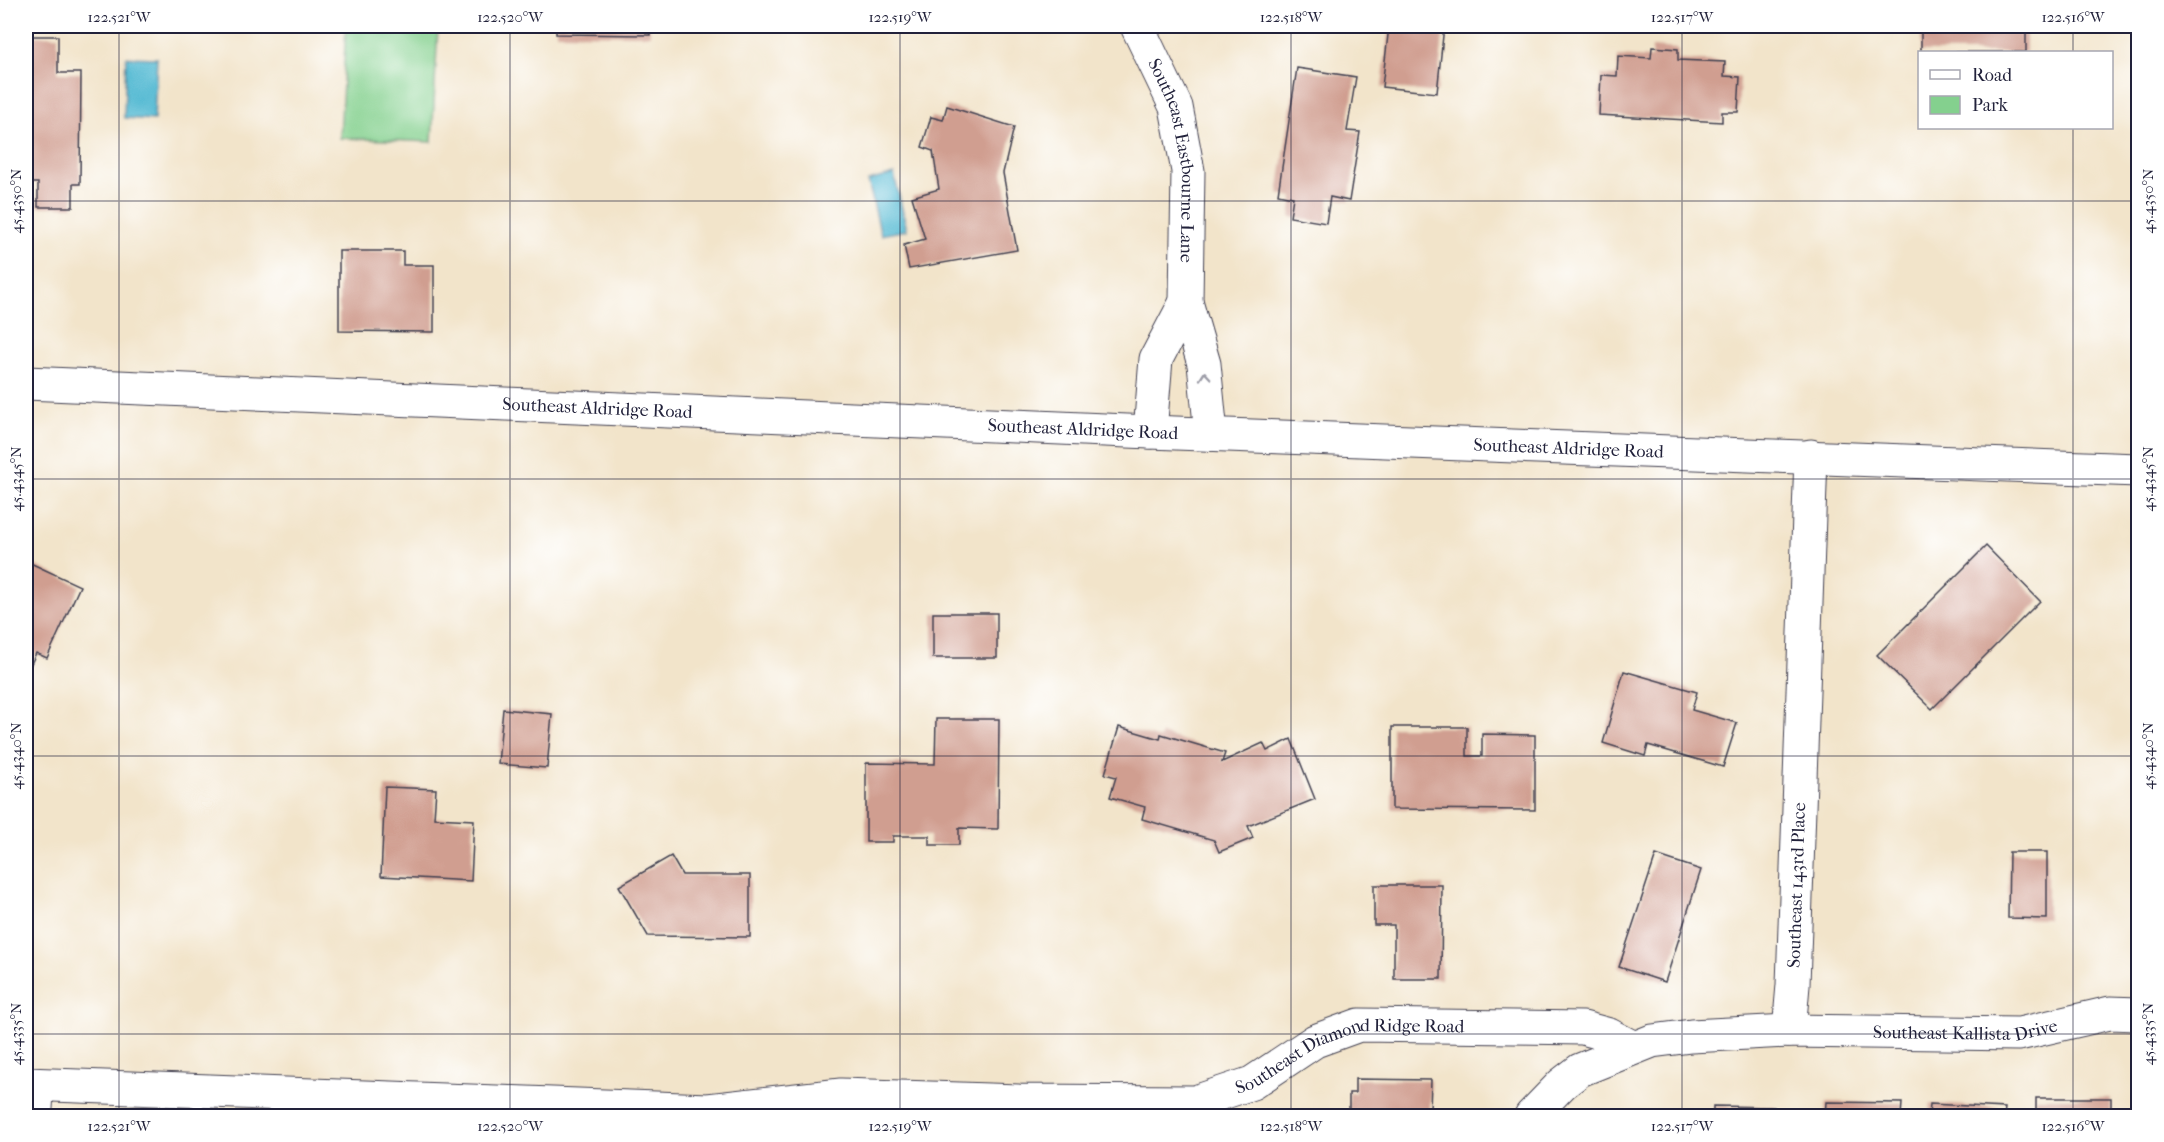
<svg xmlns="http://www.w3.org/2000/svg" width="2164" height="1142" viewBox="0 0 2164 1142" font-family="'IM FELL French Canon',serif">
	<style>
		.green { fill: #84d08e; stroke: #537964; stroke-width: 1.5 }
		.water { fill: #55bad3; stroke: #3c6e87; stroke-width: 1.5 }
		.building { fill: #d09e90 }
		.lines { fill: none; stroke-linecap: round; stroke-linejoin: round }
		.lane-casing { stroke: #413f50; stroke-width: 22 }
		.street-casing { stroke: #413f50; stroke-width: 35 }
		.lane { stroke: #fff; stroke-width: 20 }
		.street { stroke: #fff; stroke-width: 33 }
		.oneway { stroke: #9c9ca7 }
		.ticks { fill: none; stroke: #22223b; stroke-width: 1.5; stroke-opacity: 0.45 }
		.labels { text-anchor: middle; stroke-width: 4.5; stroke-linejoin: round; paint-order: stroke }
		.street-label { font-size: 18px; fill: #22223b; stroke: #fff }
		.neatline { fill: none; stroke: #22223b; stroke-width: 2 }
		.ticks-label { font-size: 15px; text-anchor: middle; fill: #22223b }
	</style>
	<rect width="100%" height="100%" fill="#fff"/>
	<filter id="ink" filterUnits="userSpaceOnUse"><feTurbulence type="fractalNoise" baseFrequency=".0167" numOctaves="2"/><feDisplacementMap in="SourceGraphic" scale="12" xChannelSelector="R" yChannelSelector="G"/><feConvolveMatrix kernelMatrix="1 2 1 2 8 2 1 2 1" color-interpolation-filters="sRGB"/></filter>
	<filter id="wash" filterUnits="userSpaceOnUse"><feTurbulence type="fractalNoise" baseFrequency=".008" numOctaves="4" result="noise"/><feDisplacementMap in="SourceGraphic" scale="24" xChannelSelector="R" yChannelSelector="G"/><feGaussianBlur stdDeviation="1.35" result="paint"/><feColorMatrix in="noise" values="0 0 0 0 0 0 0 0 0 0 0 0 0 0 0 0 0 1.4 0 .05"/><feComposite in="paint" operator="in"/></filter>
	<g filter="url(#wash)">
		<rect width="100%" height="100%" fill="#f2e4ca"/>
		<!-- green -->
		<path class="green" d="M 346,26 L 438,26 L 432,142 L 340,138 Z"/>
		<!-- water -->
		<g class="water">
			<path d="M 126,57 L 157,58 L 154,120 L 124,118 Z"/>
			<path d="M 894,174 L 907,230 L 881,235 L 868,181 Z"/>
		</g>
		<g id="blocks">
			<!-- building -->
			<g class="building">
				<path d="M 556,26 L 650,26 L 650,35 L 556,34 Z"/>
				<path d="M 1389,26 L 1444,26 L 1437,93 L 1382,87 Z"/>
				<rect x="1921" y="26" width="105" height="26"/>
				<path d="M 28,36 L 58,36 L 58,73 L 81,73 L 80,184 L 73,184 L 73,207 L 38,207 L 38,183 L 26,183 Z"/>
				<path d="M 1652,47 L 1678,49 L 1678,60 L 1725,62 L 1724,76 L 1740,77 L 1738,112 L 1722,112 L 1722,122 L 1599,115 L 1601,75 L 1617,76 L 1618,56 L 1651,58 Z"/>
				<path d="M 1297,68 L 1356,77 L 1347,131 L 1360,132 L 1349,201 L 1330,197 L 1326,223 L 1290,217 L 1293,197 L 1278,194 Z"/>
				<path d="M 947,106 L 1014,127 L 1003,173 L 1017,250 L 909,269 L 904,245 L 925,239 L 912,197 L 939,189 L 933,151 L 922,147 L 931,117 L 943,120 Z"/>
				<path d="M 339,251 L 403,251 L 403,265 L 434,265 L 434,332 L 339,331 Z"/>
				<path d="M 1986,546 L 2040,601 L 1932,709 L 1877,655 Z"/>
				<path d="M 26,561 L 80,586 L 47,658 L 36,653 L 26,675 Z"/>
				<rect x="933" y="613" width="64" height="45"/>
				<path d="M 1624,671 L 1697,692 L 1692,710 L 1737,723 L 1723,767 L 1648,745 L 1645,756 L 1603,743 Z"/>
				<path d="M 503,709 L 552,714 L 547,768 L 498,764 Z"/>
				<path d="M 936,719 L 999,719 L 998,829 L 959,828 L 959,845 L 929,845 L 929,836 L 893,836 L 893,842 L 866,842 L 866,763 L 935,764 Z"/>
				<path d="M 1119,727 L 1160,739 L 1161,734 L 1225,753 L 1222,762 L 1263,743 L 1267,751 L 1291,739 L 1315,799 L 1248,826 L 1253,838 L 1219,852 L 1214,840 L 1142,819 L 1145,807 L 1110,797 L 1116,777 L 1105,774 Z"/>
				<path d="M 1392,727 L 1467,727 L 1467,756 L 1482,756 L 1482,734 L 1535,735 L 1535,810 L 1392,809 Z"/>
				<path d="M 385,787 L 436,789 L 434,818 L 474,820 L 471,881 L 381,876 Z"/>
				<path d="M 2009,852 L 2047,852 L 2047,919 L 2008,918 Z"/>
				<path d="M 1656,855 L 1701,870 L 1665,982 L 1619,967 Z"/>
				<path d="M 671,856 L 682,875 L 750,875 L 750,937 L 648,936 L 619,886 Z"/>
				<path d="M 1374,885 L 1442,885 L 1441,979 L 1394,979 L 1394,925 L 1374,925 Z"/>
				<path d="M 1355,1079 L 1431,1080 L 1430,1111 L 1437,1111 L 1437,1116 L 1337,1116 L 1337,1113 L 1349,1113 L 1349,1093 L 1355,1093 Z"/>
				<rect x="2036" y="1098" width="75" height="18"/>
				<path d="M 1826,1102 L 1902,1103 L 1901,1116 L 1825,1116 Z"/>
				<path d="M 1930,1104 L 2005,1108 L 2004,1116 L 1929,1116 Z"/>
				<path d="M 1713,1106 L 1774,1107 L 1774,1112 L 1787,1112 L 1788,1116 L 1713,1116 Z"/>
			</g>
		</g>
	</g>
	<g filter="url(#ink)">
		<use href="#blocks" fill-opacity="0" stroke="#413f50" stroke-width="1.5"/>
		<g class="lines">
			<defs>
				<path id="lane" d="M 42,1116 L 44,1085"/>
				<g id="street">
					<path id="s1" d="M 1137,26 L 1176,107 L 1188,171 L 1186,302"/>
					<path id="s2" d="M 26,383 L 1150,432 L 2138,470"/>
					<path d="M 1150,432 L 1156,359 L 1186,302 L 1204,364 L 1211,434"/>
					<path id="s3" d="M 1789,1031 L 1793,985 L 1811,456"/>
					<path id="s4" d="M 26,1084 L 708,1110 L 841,1095 L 1019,1101 L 1195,1102 L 1252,1083 L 1315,1041 L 1359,1025 L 1583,1028 L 1609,1035 L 1632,1047"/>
					<path id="s5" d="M 1531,1116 L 1562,1084 L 1580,1070 L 1652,1041 L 1691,1036 L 1789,1031 L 2019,1034 L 2110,1013 L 2138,1014"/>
				</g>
			</defs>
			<!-- lane casing -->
			<use href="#lane" class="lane-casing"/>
			<!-- street casing -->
			<use href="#street" class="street-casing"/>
			<!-- lane -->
			<use href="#lane" class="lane"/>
			<!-- street -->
			<use href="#street" class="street"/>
		</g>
		<!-- one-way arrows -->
		<defs><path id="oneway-chevron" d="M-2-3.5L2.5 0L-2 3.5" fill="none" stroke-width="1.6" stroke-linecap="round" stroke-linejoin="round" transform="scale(1.5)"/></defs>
		<use class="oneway" href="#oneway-chevron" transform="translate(1205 376) rotate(-95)"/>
	</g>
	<!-- ticks -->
	<path class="ticks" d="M 119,26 L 119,1116M 510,26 L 510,1116M 900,26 L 900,1116M 1291,26 L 1291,1116M 1682,26 L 1682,1116M 2073,26 L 2073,52M 2073,128 L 2073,1116M 26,201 L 2138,201M 26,479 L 2138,479M 26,756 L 2138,756M 26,1034 L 2138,1034"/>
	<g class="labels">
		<!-- street labels -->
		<g class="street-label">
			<text dy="6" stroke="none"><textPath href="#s1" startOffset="142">Southeast Eastbourne Lane</textPath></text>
			<text dy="6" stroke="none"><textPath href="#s2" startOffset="572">Southeast Aldridge Road</textPath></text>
			<text dy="6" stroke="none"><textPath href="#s2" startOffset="1058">Southeast Aldridge Road</textPath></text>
			<text dy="6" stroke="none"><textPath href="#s2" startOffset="1544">Southeast Aldridge Road</textPath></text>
			<text dy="6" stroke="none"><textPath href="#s3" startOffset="146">Southeast 143rd Place</textPath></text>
			<text dy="6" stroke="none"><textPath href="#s5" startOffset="459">Southeast Kallista Drive</textPath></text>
			<text dy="6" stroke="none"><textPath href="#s4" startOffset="1336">Southeast Diamond Ridge Road</textPath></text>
		</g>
	</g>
	<!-- margin -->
	<rect width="2164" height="1142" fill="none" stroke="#fff" stroke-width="66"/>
	<!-- legend -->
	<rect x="1918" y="51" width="195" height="78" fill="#ffffff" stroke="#a7a7b1" stroke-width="1.5"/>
	<rect x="1930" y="70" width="30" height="9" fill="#ffffff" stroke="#a7a7b1" stroke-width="1.5"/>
	<text x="1972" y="81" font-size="18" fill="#22223b">Road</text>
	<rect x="1930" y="96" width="30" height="18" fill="#84d08e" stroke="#a7a7b1" stroke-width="1.5"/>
	<text x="1972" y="111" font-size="18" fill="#22223b">Park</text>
	<rect x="33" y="33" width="2098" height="1076" class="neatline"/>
	<g class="ticks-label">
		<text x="119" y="22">122.521°W</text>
		<text x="510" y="22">122.520°W</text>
		<text x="900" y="22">122.519°W</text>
		<text x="1291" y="22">122.518°W</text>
		<text x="1682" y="22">122.517°W</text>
		<text x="2073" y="22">122.516°W</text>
		<text transform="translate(16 201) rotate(-90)" y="5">45.4350°N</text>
		<text transform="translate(2148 201) rotate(-90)" y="5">45.4350°N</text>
		<text transform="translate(16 479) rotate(-90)" y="5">45.4345°N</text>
		<text transform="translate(2148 479) rotate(-90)" y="5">45.4345°N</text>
		<text transform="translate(16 756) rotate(-90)" y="5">45.4340°N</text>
		<text transform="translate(2148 756) rotate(-90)" y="5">45.4340°N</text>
		<text transform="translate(16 1034) rotate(-90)" y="5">45.4335°N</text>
		<text transform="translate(2148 1034) rotate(-90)" y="5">45.4335°N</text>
		<text x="119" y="1131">122.521°W</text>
		<text x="510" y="1131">122.520°W</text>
		<text x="900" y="1131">122.519°W</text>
		<text x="1291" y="1131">122.518°W</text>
		<text x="1682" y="1131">122.517°W</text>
		<text x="2073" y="1131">122.516°W</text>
	</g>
</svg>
